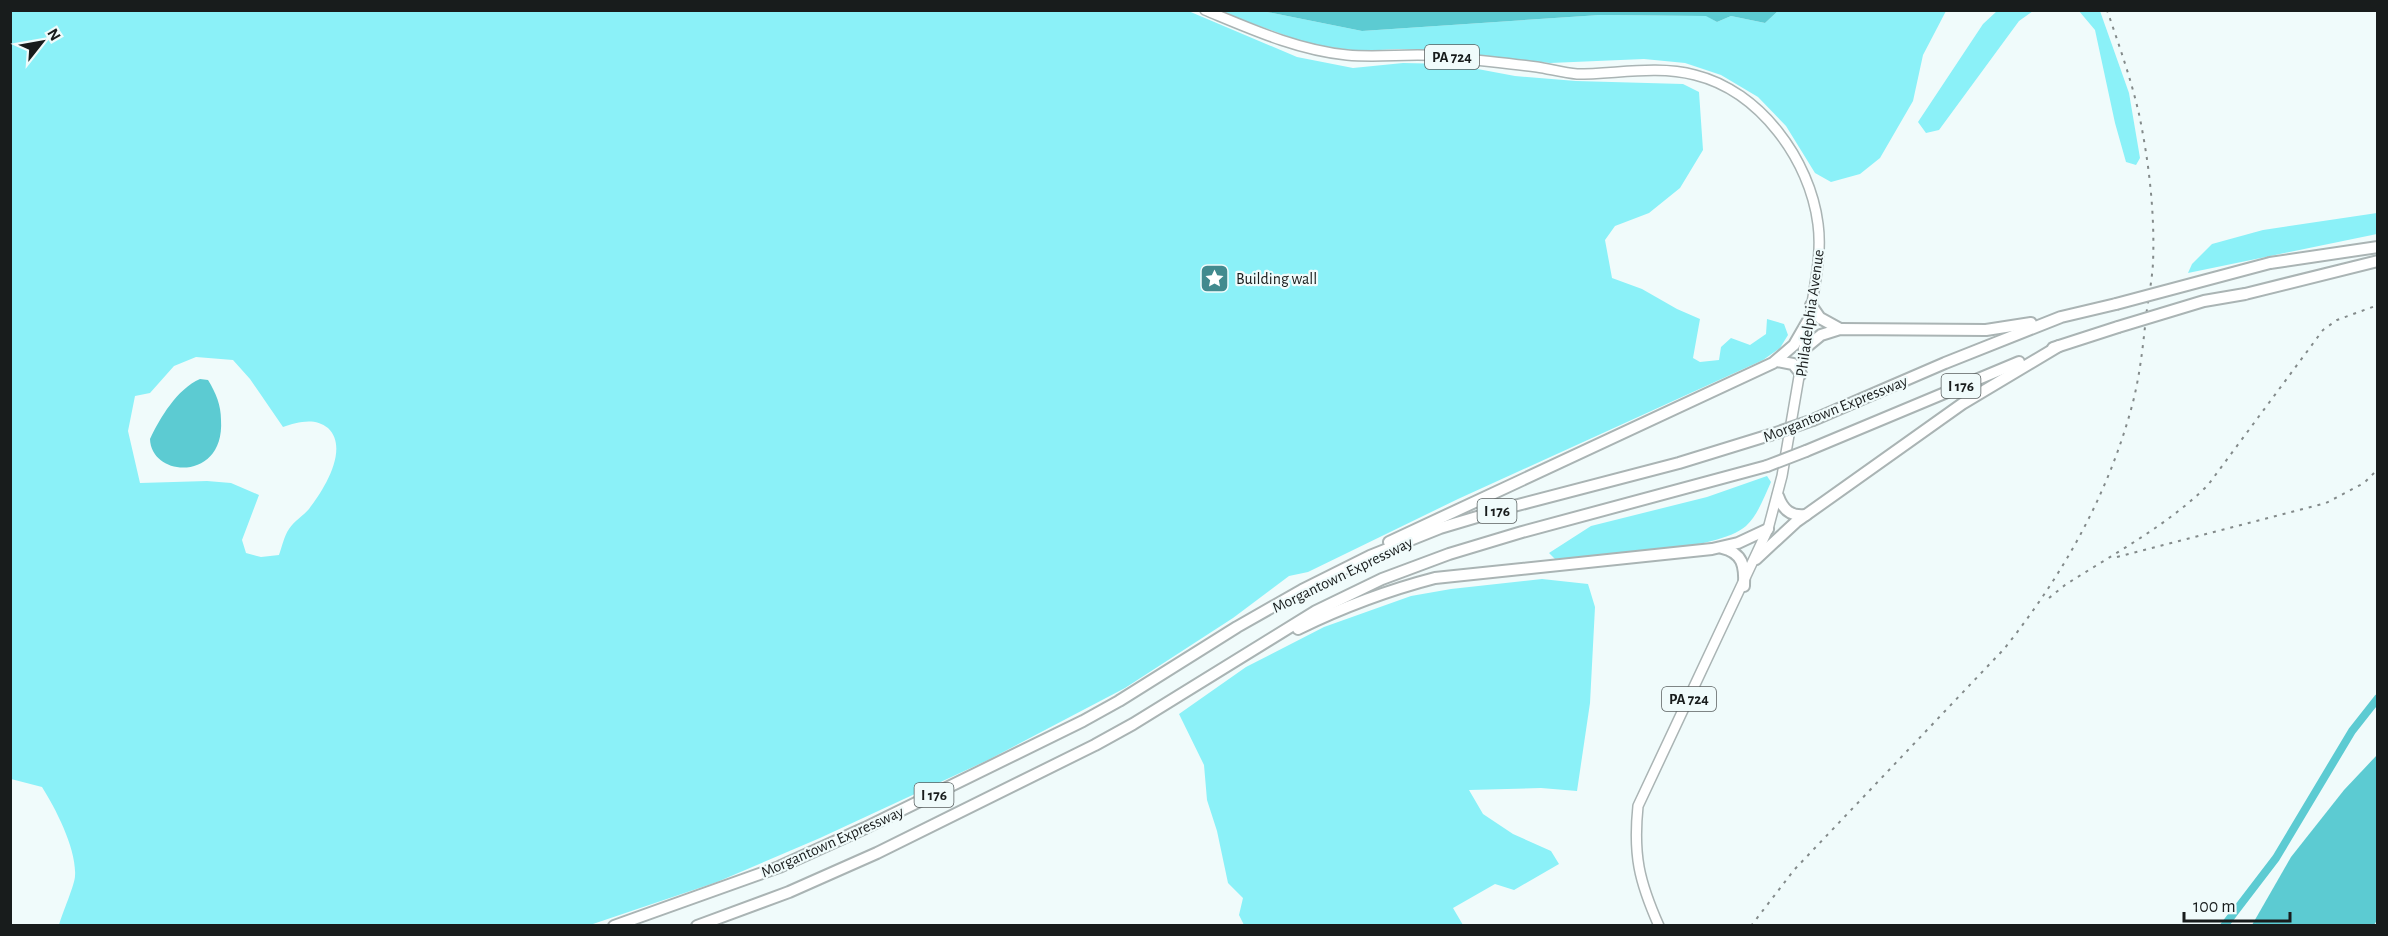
<svg xmlns="http://www.w3.org/2000/svg" width="2388" height="936" viewBox="0 0 2388 936" font-family="'Alegreya Sans',sans-serif">
	<style>
		.green { fill: #8bf1f8; fill-rule: evenodd }
		.water { fill: #5ccbd2 }
		.lines { fill: none; stroke-linecap: round; stroke-linejoin: round }
		.canal { stroke: #5ccbd2; stroke-width: 8 }
		.primary-casing { stroke: #aab4b4; stroke-width: 12 }
		.motorway-casing { stroke: #aab4b4; stroke-width: 14 }
		.primary { stroke: #fff; stroke-width: 9 }
		.motorway { stroke: #fff; stroke-width: 10 }
		.rail { stroke: #838a8a; stroke-width: 2; stroke-dasharray: 3 6; stroke-linecap: butt }
		.motorway-bridge-casing { stroke: #aab4b4; stroke-width: 14; stroke-linecap: butt }
		.motorway-bridge { stroke: #fff; stroke-width: 10 }
		.labels { text-anchor: middle; stroke-width: 4.5; stroke-linejoin: round; paint-order: stroke }
		.shield { fill: #f0fbfb; stroke: #595f5f; stroke-width: 1.5 }
		.shield-label { font-size: 15px; font-weight: bold; fill: #181c1c }
		.poi-label { font-size: 16px; fill: #181c1c; stroke: #f0fbfb; text-anchor: start }
		.street-label { font-size: 16px; fill: #181c1c; stroke: #f0fbfb }
	</style>
	<rect width="100%" height="100%" fill="#f0fbfb"/>
	<!-- green -->
	<g class="green">
		<path d="M 1186,10 L 1297,57 L 1353,68 L 1403,63 L 1451,64 L 1515,76 L 1576,81 L 1683,84 L 1699,92 L 1703,150 L 1680,188 L 1649,213 L 1615,226 L 1605,240 L 1612,278 L 1642,289 L 1677,309 L 1700,319 L 1693,358 L 1700,362 L 1719,360 L 1721,347 L 1731,338 L 1750,345 L 1766,334 L 1767,319 L 1784,324 L 1788,335 L 1780,348 L 1763,360 L 1458,499 L 1308,572 L 1289,576 L 1233,618 L 1125,688 L 988,760 L 820,838 L 717,882 L 590,925 L 59,925 C 62,914 75,884 75,876 C 77,850 56,809 42,787 L 11,779 L 11,11 ZM 196,357 L 233,360 L 250,379 L 283,427 C 297,422 315,417 328,428 C 350,449 323,491 309,509 C 303,516 294,521 289,529 C 284,536 282,547 279,555 L 261,557 L 246,553 L 242,540 L 259,495 L 231,483 L 207,481 L 140,483 L 128,431 L 135,396 L 150,393 L 174,366 Z"/>
		<path d="M 1218,11 L 1262,11 L 1362,31 L 1600,15 L 1707,16 L 1717,22 L 1731,16 L 1765,23 L 1778,11 L 1946,11 L 1923,55 L 1913,101 L 1880,158 L 1860,174 L 1831,182 L 1815,173 L 1786,126 L 1758,97 L 1721,75 L 1685,63 L 1644,59 L 1550,63 L 1443,51 L 1399,49 L 1359,51 L 1309,44 Z"/>
		<path d="M 1997,11 L 2033,11 L 2019,21 L 1939,130 L 1926,133 L 1918,122 L 1983,24 Z"/>
		<path d="M 2079,11 L 2100,11 L 2129,93 L 2140,158 L 2136,165 L 2126,162 L 2115,123 L 2095,30 Z"/>
		<path d="M 2377,213 L 2377,234 L 2188,273 L 2192,264 L 2212,244 L 2263,230 Z"/>
		<path d="M 1767,476 L 1771,482 C 1764,497 1758,515 1746,526 C 1717,552 1596,555 1555,559 L 1549,553 L 1591,526 L 1707,497 Z"/>
		<path d="M 1542,579 L 1588,584 L 1595,607 L 1590,703 L 1577,791 L 1541,788 L 1469,790 L 1483,814 L 1513,834 L 1551,851 L 1559,864 L 1514,890 L 1495,884 L 1453,908 L 1463,925 L 1244,925 L 1239,915 L 1243,898 L 1228,883 L 1217,831 L 1207,800 L 1204,765 L 1179,714 L 1246,667 L 1324,627 L 1411,596 L 1451,589 Z"/>
	</g>
	<!-- water -->
	<g class="water">
		<path d="M 1262,11 L 1778,10 L 1778,11 L 1765,23 L 1731,16 L 1717,22 L 1706,16 L 1600,15 L 1362,31 Z"/>
		<path d="M 200,379 L 208,380 C 216,393 221,405 221,420 C 225,482 151,478 150,439 C 160,418 177,389 200,379 Z"/>
		<path d="M 2377,755 L 2378,919 L 2374,925 L 2252,925 L 2291,857 L 2344,790 Z"/>
	</g>
	<g class="lines">
		<!-- canal -->
		<path class="canal" d="M 2224,926 L 2276,858 L 2352,731 L 2378,698"/>
		<defs>
			<g id="primary">
				<path d="M 1205,10 C 1251,29 1297,50 1347,55 C 1379,58 1411,53 1442,56 C 1474,60 1506,63 1537,67 C 1550,69 1564,73 1577,74 C 1616,74 1657,65 1695,75 C 1760,91 1810,160 1818,224 C 1822,253 1815,282 1811,310"/>
				<path d="M 1659,926 C 1639,881 1633,855 1638,806 L 1768,529 L 1782,476 L 1808,324"/>
			</g>
			<g id="motorway">
				<path d="M 2270,263 L 2378,247"/>
				<path d="M 2245,294 L 2378,261"/>
				<path d="M 1811,305 L 1820,318 L 1840,329"/>
				<path d="M 2053,348 L 2118,327"/>
				<path d="M 1804,349 L 1821,335 L 1840,329 L 1986,330 L 2031,323"/>
				<path d="M 1777,361 L 1793,364 L 1801,374"/>
				<path d="M 1813,420 L 1945,363 L 2061,317 L 2116,304"/>
				<path d="M 1806,451 L 2019,362"/>
				<path d="M 1778,496 C 1783,510 1791,517 1806,515"/>
				<path d="M 1389,542 L 1773,363 L 1794,345 L 1809,319"/>
				<path d="M 1722,548 C 1743,553 1745,566 1744,586"/>
				<path d="M 1756,559 L 1796,522 L 1962,404 L 2059,346"/>
				<path d="M 1298,629 C 1345,606 1385,591 1435,578 L 1712,549 L 1738,543 L 1768,529"/>
				<path d="M 614,926 L 779,867 L 865,828 L 1083,721 L 1119,701 L 1237,627 L 1302,590 L 1370,556 L 1440,528 L 1514,506 L 1679,463 L 1773,434"/>
				<path d="M 697,926 L 789,892 L 877,853 L 1095,745 L 1133,724 L 1316,611 L 1382,579 L 1449,554 L 1522,532 L 1767,466"/>
			</g>
		</defs>
		<!-- primary casing -->
		<use href="#primary" class="primary-casing"/>
		<!-- motorway casing -->
		<use href="#motorway" class="motorway-casing"/>
		<!-- primary -->
		<use href="#primary" class="primary"/>
		<!-- motorway -->
		<use href="#motorway" class="motorway"/>
		<!-- rail -->
		<g class="rail">
			<path d="M 2117,557 L 2326,503 L 2364,483 L 2378,469"/>
			<path d="M 2049,598 L 2065,585 C 2113,554 2167,526 2208,485 L 2323,330 L 2337,320 L 2378,305"/>
			<path d="M 1751,926 L 1794,870 L 2004,649 C 2063,575 2109,494 2133,402 C 2140,374 2143,346 2146,317 C 2148,299 2152,281 2153,263 C 2155,214 2149,162 2139,114 C 2131,79 2119,45 2107,10"/>
		</g>
		<defs>
			<g id="motorway-bridge">
				<path d="M 2116,304 L 2270,263"/>
				<path d="M 2118,327 L 2204,301 L 2245,294"/>
				<path d="M 1773,434 L 1813,420"/>
				<path d="M 1767,466 L 1806,451"/>
			</g>
		</defs>
		<!-- motorway-bridge casing -->
		<use href="#motorway-bridge" class="motorway-bridge-casing"/>
		<!-- motorway-bridge -->
		<use href="#motorway-bridge" class="motorway-bridge"/>
	</g>
	<!-- icons -->
	<defs>
		<symbol id="sight-square" viewBox="-11 -11 22 22"><rect x="-9" y="-9" width="18" height="18" rx="4" fill="#428a8e" stroke="#f0fbfb"/><path d="M0-6L1.8-2.2L6-1.7L2.9 1.2L3.7 5.4L0 3.3L-3.7 5.4L-2.9 1.2L-6-1.7L-1.8-2.2Z" fill="#fff"/></symbol>
	</defs>
	<g fill-rule="evenodd">
		<use href="#sight-square" x="1198" y="262" width="33" height="33"/>
	</g>
	<g class="labels">
		<!-- shield labels -->
		<g class="shield">
			<rect x="1425" y="45" width="54" height="24" rx="4.5"/>
			<rect x="1941.5" y="374" width="39" height="24" rx="4.5"/>
			<rect x="1477.5" y="499" width="39" height="24" rx="4.5"/>
			<rect x="1662" y="687" width="54" height="24" rx="4.5"/>
			<rect x="914.5" y="783" width="39" height="24" rx="4.5"/>
		</g>
		<g class="shield-label">
			<text x="1452" y="62">PA 724</text>
			<text x="1961" y="391">I 176</text>
			<text x="1497" y="516">I 176</text>
			<text x="1689" y="704">PA 724</text>
			<text x="934" y="800">I 176</text>
		</g>
		<!-- poi labels -->
		<g class="poi-label">
			<text x="1236" y="284">Building wall</text>
		</g>
		<!-- street labels -->
		<g class="street-label">
			<text transform="translate(1809 313) rotate(-82)" y="6">Philadelphia Avenue</text>
			<text transform="translate(1835 408) rotate(-22)" y="6">Morgantown Expressway</text>
			<text transform="translate(1342 574) rotate(-26)" y="6">Morgantown Expressway</text>
			<text transform="translate(832 841) rotate(-24)" y="6">Morgantown Expressway</text>
		</g>
	</g>
	<!-- border -->
	<rect width="2388" height="936" fill="none" stroke="#181c1c" stroke-width="24"/>
	<!-- north arrow -->
	<g transform="translate(42 42) rotate(59)" stroke="#f0fbfb" stroke-width="4.5" paint-order="stroke">
	<path d="M0-4.5L10 22L0 15L-10 22Z" fill="#181c1c"/>
	<text y="-9" font-size="16" font-weight="bold" text-anchor="middle" fill="#181c1c">N</text>
	</g>
	<!-- scale -->
	<path d="M2184 912v9h106v-9" fill="none" stroke="#181c1c" stroke-width="3"/>
	<text x="2193" y="912" font-size="18" fill="#181c1c" stroke="#f0fbfb" stroke-width="4.5" paint-order="stroke">100 m</text>
</svg>
